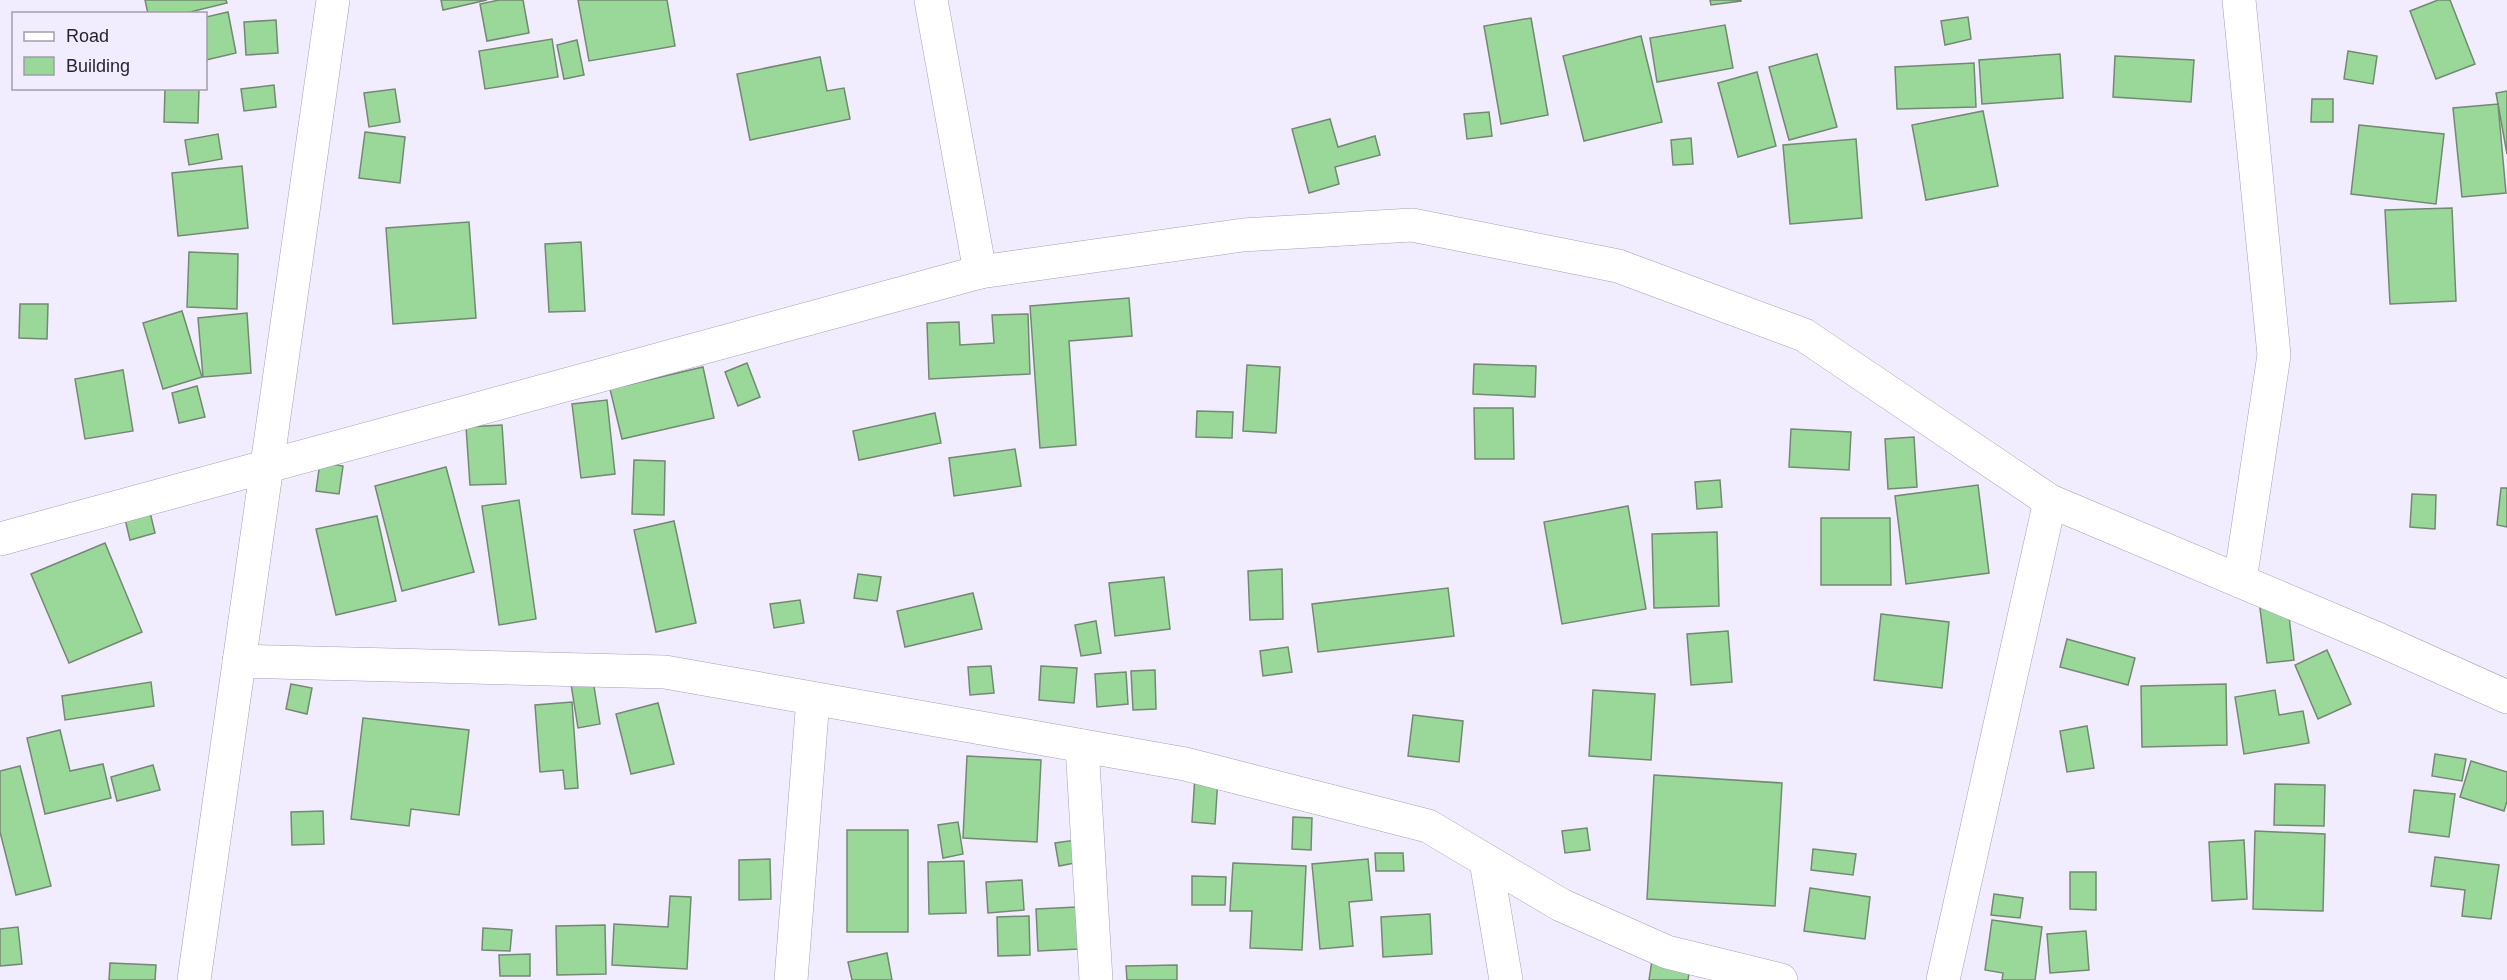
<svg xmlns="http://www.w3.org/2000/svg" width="2507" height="980" viewBox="0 0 2507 980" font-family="Helvetica,sans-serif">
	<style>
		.building { fill: #9ad899; stroke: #748873; stroke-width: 1.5 }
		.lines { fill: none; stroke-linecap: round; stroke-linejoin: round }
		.street-casing { stroke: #a69eb9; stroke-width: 34 }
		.street { stroke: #fff; stroke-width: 33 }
	</style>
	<rect width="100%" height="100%" fill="#f2edfe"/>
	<!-- building -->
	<g class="building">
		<path d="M 145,0 L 226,0 L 227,3 L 182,14 L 148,14 Z"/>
		<path d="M 441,0 L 487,0 L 443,10 Z"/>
		<path d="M 499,0 L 523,0 L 529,33 L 487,41 L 480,4 Z"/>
		<path d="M 578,0 L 667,0 L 675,46 L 589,61 Z"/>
		<path d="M 1710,0 L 1741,0 L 1741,1 L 1711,5 Z"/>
		<path d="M 2438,0 L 2450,0 L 2475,64 L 2436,79 L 2410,11 Z"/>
		<path d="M 228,12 L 236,53 L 206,60 L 206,17 Z"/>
		<path d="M 1968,17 L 1971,39 L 1945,45 L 1941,21 Z"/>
		<path d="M 1531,18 L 1548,115 L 1501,124 L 1484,26 Z"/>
		<path d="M 276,20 L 278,53 L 246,55 L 244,22 Z"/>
		<path d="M 1725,25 L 1733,68 L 1657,82 L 1650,38 Z"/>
		<path d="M 1641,36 L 1662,122 L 1584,141 L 1563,56 Z"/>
		<path d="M 552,39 L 558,77 L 485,89 L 479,51 Z"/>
		<path d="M 577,40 L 584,75 L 564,79 L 557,45 Z"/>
		<path d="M 2348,51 L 2377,56 L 2373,84 L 2344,79 Z"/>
		<path d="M 1817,54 L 1837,127 L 1789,140 L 1769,67 Z"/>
		<path d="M 2060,54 L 2063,98 L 1982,104 L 1979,60 Z"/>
		<path d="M 2115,56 L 2194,60 L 2191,102 L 2113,97 Z"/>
		<path d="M 820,57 L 827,91 L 844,88 L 850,119 L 750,140 L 737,74 Z"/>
		<path d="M 1974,63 L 1976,107 L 1897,109 L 1895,67 Z"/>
		<path d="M 1757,72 L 1776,146 L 1738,157 L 1718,83 Z"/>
		<path d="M 274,85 L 276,107 L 244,111 L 241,89 Z"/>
		<path d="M 165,88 L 199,88 L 198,123 L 164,122 Z"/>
		<path d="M 395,89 L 400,122 L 369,127 L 364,93 Z"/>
		<path d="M 2507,91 L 2507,154 L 2496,93 Z"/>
		<path d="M 2312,99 L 2333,99 L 2333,122 L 2311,122 Z"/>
		<path d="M 2498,104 L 2506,193 L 2462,197 L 2453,108 Z"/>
		<path d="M 1983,111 L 1998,186 L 1926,200 L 1912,125 Z"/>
		<path d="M 1489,112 L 1492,136 L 1467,139 L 1464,114 Z"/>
		<path d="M 1330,119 L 1338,147 L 1375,136 L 1380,155 L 1335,167 L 1339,184 L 1309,193 L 1292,129 Z"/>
		<path d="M 2359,125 L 2444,134 L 2436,204 L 2351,194 Z"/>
		<path d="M 365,132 L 405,137 L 400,183 L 359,178 Z"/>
		<path d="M 218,134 L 222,159 L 189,165 L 185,140 Z"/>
		<path d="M 1691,138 L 1693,164 L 1673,165 L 1671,140 Z"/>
		<path d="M 1856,139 L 1862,218 L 1790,224 L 1783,145 Z"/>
		<path d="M 242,166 L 248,228 L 178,236 L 172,173 Z"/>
		<path d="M 2452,208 L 2456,301 L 2390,304 L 2385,210 Z"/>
		<path d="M 469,222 L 476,318 L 393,324 L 386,228 Z"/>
		<path d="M 581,242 L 585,311 L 549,312 L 545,244 Z"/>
		<path d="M 189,252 L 238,254 L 237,309 L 187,307 Z"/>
		<path d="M 1129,298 L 1132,336 L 1069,341 L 1076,445 L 1040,448 L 1030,306 Z"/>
		<path d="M 20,304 L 48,304 L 47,339 L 19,338 Z"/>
		<path d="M 182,311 L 202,377 L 163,389 L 143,323 Z"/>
		<path d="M 247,313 L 251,373 L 203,377 L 198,318 Z"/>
		<path d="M 1028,314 L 1030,374 L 929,379 L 927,323 L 959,322 L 960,345 L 994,343 L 992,315 Z"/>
		<path d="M 747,363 L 760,397 L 738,406 L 725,372 Z"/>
		<path d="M 1474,364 L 1536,366 L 1535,397 L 1473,394 Z"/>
		<path d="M 1247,365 L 1280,367 L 1276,433 L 1243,431 Z"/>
		<path d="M 703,367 L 714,418 L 622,439 L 610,389 Z"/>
		<path d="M 123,370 L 133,431 L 85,439 L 75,379 Z"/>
		<path d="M 197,386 L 205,417 L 179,423 L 172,393 Z"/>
		<path d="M 607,400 L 615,474 L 581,478 L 572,404 Z"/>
		<path d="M 1474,408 L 1513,408 L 1514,459 L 1475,459 Z"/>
		<path d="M 1197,411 L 1233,412 L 1232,438 L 1196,437 Z"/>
		<path d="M 935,413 L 941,443 L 859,460 L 853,431 Z"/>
		<path d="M 502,425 L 506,484 L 470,485 L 466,427 Z"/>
		<path d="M 1791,429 L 1851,432 L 1849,470 L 1789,467 Z"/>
		<path d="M 1914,437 L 1917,487 L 1888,489 L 1885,439 Z"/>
		<path d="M 1015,449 L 1021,486 L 954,496 L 949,458 Z"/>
		<path d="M 634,460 L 665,461 L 664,515 L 632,514 Z"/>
		<path d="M 320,462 L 343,466 L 339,494 L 316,491 Z"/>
		<path d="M 446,467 L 474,572 L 402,591 L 375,486 Z"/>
		<path d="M 1720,480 L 1722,507 L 1697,509 L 1695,482 Z"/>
		<path d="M 1978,485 L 1989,573 L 1906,584 L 1895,496 Z"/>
		<path d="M 2501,488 L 2507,488 L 2507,527 L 2497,525 Z"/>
		<path d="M 2412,494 L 2436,495 L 2435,529 L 2410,527 Z"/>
		<path d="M 519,500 L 536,619 L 499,625 L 482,506 Z"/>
		<path d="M 1628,506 L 1646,609 L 1562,624 L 1544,522 Z"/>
		<path d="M 150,512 L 155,533 L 130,540 L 125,519 Z"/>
		<path d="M 377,516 L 396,601 L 336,615 L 316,529 Z"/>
		<path d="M 1821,518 L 1890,518 L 1891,585 L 1821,585 Z"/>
		<path d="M 674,521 L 696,623 L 656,632 L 634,530 Z"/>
		<path d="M 1717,532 L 1719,606 L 1654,608 L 1652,534 Z"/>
		<path d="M 105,543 L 142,632 L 69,663 L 31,574 Z"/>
		<path d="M 1282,569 L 1283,619 L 1250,620 L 1248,571 Z"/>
		<path d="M 858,574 L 881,577 L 877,601 L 854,598 Z"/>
		<path d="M 1164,577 L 1170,629 L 1115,636 L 1109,583 Z"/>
		<path d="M 1448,588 L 1454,636 L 1318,652 L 1312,604 Z"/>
		<path d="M 2286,590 L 2294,660 L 2267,663 L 2258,593 Z"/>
		<path d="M 973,593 L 982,629 L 905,647 L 897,611 Z"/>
		<path d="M 800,600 L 804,623 L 774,628 L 770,604 Z"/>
		<path d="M 1881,614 L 1949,622 L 1942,688 L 1874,680 Z"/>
		<path d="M 1096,621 L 1101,653 L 1081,656 L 1075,625 Z"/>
		<path d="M 1728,631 L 1732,682 L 1691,685 L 1687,634 Z"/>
		<path d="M 2067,639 L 2135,658 L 2128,685 L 2060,667 Z"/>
		<path d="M 1288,647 L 1292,672 L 1263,676 L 1260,651 Z"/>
		<path d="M 2327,650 L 2351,704 L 2318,719 L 2295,665 Z"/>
		<path d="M 991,666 L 994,693 L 970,695 L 968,667 Z"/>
		<path d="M 1041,666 L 1077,668 L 1074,703 L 1039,700 Z"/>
		<path d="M 1155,670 L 1156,709 L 1133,710 L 1131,671 Z"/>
		<path d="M 1126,672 L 1128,704 L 1097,707 L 1095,674 Z"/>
		<path d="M 592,674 L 600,724 L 578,728 L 570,678 Z"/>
		<path d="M 151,682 L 154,706 L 65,720 L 62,696 Z"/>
		<path d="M 291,684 L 312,688 L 307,714 L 286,709 Z"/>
		<path d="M 2226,684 L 2227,745 L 2142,747 L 2141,686 Z"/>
		<path d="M 1593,690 L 1655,694 L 1651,760 L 1589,756 Z"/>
		<path d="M 2275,690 L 2279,715 L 2303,711 L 2309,743 L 2244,754 L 2235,697 Z"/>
		<path d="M 572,702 L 578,788 L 565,789 L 563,770 L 540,772 L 535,705 Z"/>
		<path d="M 658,703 L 674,764 L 631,774 L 616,714 Z"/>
		<path d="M 1413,715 L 1463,721 L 1459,762 L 1408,756 Z"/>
		<path d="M 363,718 L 469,730 L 459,815 L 411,809 L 409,826 L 351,819 Z"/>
		<path d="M 2087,726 L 2094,768 L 2067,772 L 2060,731 Z"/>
		<path d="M 60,730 L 70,771 L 103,764 L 111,798 L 45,814 L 27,738 Z"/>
		<path d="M 2435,754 L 2466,759 L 2462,781 L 2432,776 Z"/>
		<path d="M 967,756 L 1041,760 L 1037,842 L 963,838 Z"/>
		<path d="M 2471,761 L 2507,772 L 2507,801 L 2504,811 L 2460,797 Z"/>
		<path d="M 153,765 L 160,790 L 117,801 L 111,777 Z"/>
		<path d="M 20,766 L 51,886 L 16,895 L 0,832 L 0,771 Z"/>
		<path d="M 1654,775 L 1782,783 L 1775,906 L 1647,899 Z"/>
		<path d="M 1195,776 L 1218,778 L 1215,824 L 1192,822 Z"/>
		<path d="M 2275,784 L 2325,785 L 2324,826 L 2274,825 Z"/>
		<path d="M 2414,790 L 2455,794 L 2449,837 L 2409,832 Z"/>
		<path d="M 323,811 L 324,844 L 292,845 L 291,812 Z"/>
		<path d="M 1293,817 L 1312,818 L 1311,850 L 1292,849 Z"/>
		<path d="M 958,822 L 963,854 L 943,858 L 938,825 Z"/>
		<path d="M 1587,828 L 1590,850 L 1565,853 L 1562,831 Z"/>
		<rect x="847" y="830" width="61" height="102"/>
		<path d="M 2255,831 L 2325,834 L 2323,911 L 2253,909 Z"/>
		<path d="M 1076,840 L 1080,862 L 1059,866 L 1055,843 Z"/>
		<path d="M 2244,840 L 2247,899 L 2212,901 L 2209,842 Z"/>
		<path d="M 1813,849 L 1856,854 L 1853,875 L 1811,870 Z"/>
		<path d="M 1375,853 L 1403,853 L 1404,871 L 1376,871 Z"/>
		<path d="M 2435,857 L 2499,865 L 2491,919 L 2462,916 L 2465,890 L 2431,886 Z"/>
		<path d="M 770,859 L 771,899 L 739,900 L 739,860 Z"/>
		<path d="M 1368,859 L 1372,900 L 1349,902 L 1353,946 L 1320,949 L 1312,864 Z"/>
		<path d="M 964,861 L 966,913 L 929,914 L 928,862 Z"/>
		<path d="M 1233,863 L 1306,866 L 1302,950 L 1250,948 L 1252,911 L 1230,911 Z"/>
		<path d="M 2070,872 L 2096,872 L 2096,910 L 2070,909 Z"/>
		<path d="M 1192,876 L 1226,877 L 1225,905 L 1192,905 Z"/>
		<path d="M 1022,880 L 1024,910 L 988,913 L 986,882 Z"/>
		<path d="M 1810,888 L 1870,897 L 1865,939 L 1804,931 Z"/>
		<path d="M 1994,894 L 2023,898 L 2020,918 L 1991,915 Z"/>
		<path d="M 670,896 L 691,897 L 687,969 L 612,965 L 614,924 L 668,927 Z"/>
		<path d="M 1077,907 L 1079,949 L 1038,951 L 1036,909 Z"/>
		<path d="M 1430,914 L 1432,954 L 1383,957 L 1381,917 Z"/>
		<path d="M 1029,916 L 1030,955 L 998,956 L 997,917 Z"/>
		<path d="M 1992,920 L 2042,927 L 2035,980 L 2002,980 L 2003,973 L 1985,970 Z"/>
		<path d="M 605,925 L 606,974 L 557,975 L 556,926 Z"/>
		<path d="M 18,927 L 22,964 L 0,966 L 0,929 Z"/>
		<path d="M 483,928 L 512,930 L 510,951 L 482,950 Z"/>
		<path d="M 2086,931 L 2089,970 L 2050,973 L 2047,934 Z"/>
		<path d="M 1654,947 L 1692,953 L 1688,980 L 1649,980 Z"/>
		<path d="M 887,953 L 892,980 L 852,980 L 848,962 Z"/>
		<path d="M 530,954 L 530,976 L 500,976 L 499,955 Z"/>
		<path d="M 110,963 L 156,965 L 155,980 L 109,980 Z"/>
		<path d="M 1177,965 L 1177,980 L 1127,980 L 1126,966 Z"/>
	</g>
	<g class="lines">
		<defs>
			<g id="street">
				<path d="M 931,0 L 980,272"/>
				<path d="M 2239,0 L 2274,355 L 2240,581"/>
				<path d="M 0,539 L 980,272 L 1243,235 L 1412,225 L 1618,266 L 1804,335 L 2050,501 L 2380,640 L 2507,697"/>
				<path d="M 239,661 L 665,672 L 1185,764 L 1428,826 L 1561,905 L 1667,952 L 1781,980"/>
				<path d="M 1082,746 L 1096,980"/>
				<path d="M 1486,861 L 1506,980"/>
				<path d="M 194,980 L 333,0"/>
				<path d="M 791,980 L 813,699"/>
				<path d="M 1943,980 L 2050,501"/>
			</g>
		</defs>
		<!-- street casing -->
		<use href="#street" class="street-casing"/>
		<!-- street -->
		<use href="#street" class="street"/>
	</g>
	<!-- legend -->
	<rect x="12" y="12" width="195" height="78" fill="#f2edfe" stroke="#a19dab" stroke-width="1.5"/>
	<rect x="24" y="32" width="30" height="9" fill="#ffffff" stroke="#a19dab" stroke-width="1.5"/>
	<text x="66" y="42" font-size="18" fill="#28252f">Road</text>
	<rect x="24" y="57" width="30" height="18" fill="#9ad899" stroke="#a19dab" stroke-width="1.5"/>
	<text x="66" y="72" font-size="18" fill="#28252f">Building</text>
</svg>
